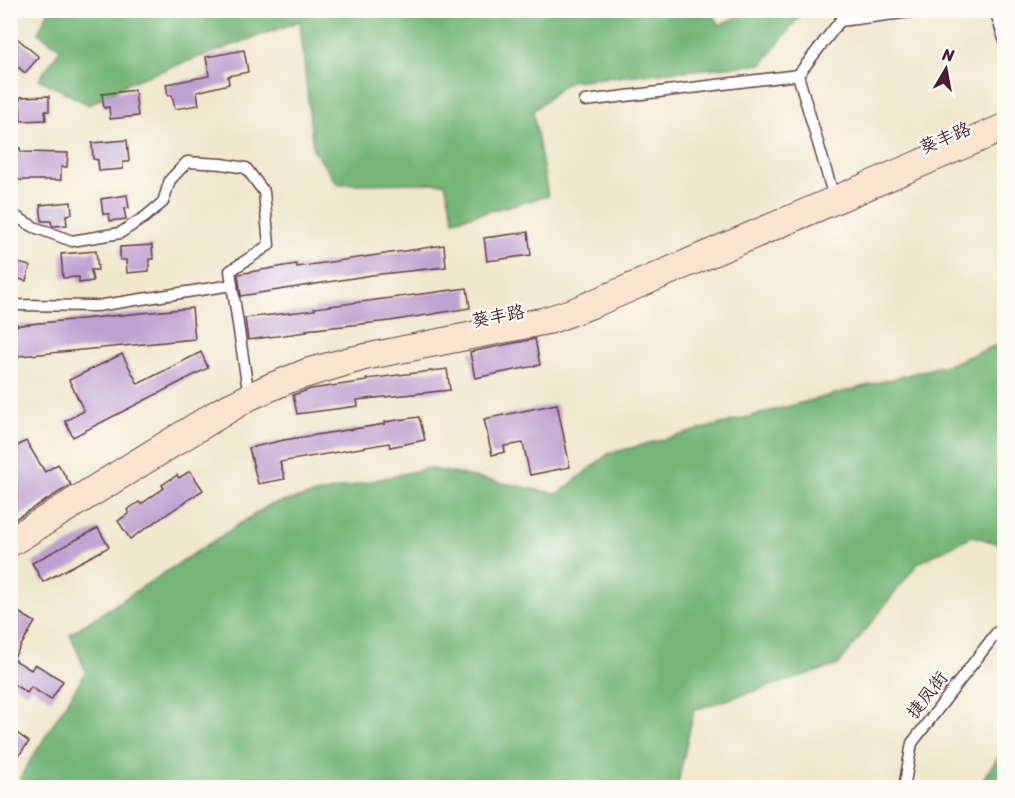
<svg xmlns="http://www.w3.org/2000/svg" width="1015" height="798" viewBox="0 0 1015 798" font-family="Sriracha,'LXGW WenKai TC',sans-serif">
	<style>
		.forest { fill: #74b678; stroke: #5f6a52; stroke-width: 1.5 }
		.building { fill: #bea1d0 }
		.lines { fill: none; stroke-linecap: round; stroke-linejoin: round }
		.minor-casing { stroke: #633d43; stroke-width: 13 }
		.secondary-casing { stroke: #633d43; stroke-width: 17 }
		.minor { stroke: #fff; stroke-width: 10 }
		.secondary { stroke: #fce5d0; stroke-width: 15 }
		.labels { text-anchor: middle; stroke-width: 4.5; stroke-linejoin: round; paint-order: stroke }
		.street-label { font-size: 18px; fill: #4a1f2b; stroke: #fdfcf7 }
	</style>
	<rect width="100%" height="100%" fill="#fdfcf7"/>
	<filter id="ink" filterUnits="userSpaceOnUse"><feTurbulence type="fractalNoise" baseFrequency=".0167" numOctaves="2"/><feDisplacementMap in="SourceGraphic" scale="12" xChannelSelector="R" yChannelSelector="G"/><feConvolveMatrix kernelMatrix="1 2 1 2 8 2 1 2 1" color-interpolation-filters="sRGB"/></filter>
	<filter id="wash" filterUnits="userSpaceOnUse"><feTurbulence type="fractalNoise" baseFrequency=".008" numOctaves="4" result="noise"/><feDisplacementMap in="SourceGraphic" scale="24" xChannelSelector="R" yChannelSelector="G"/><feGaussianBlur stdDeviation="1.35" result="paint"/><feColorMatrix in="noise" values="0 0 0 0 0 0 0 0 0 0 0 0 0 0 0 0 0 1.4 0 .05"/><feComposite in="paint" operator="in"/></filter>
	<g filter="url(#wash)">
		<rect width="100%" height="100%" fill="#f0e8cd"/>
		<!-- forest -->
		<g class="forest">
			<path d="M 49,10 L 709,10 L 720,25 L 748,11 L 800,11 L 801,14 L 762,64 L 569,81 L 533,111 L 548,196 L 454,220 L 445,183 L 337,184 L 313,149 L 300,21 L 130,82 L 89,105 L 39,79 L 61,49 L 38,33 Z"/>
			<path d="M 1004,342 L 1004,545 L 972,536 L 918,563 L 838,665 L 694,710 L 677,787 L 19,787 L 22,774 L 86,672 L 70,634 L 269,505 L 428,468 L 558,494 L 608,454 L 953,363 Z"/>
			<path d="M 1004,749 L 1004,787 L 977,787 Z"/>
		</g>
		<g id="blocks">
			<!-- building -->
			<g class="building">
				<path d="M 10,32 L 39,57 L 25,73 L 10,60 Z"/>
				<path d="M 244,50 L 248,72 L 228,76 L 229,84 L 197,92 L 199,105 L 175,109 L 172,95 L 168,96 L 166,84 L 209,76 L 206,57 Z"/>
				<path d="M 135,90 L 138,116 L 110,119 L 109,107 L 104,108 L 102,94 Z"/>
				<path d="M 49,96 L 49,111 L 45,111 L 46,120 L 21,121 L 20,97 Z"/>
				<path d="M 127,140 L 129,162 L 123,162 L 123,169 L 99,171 L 98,160 L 93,159 L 92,143 Z"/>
				<path d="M 20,148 L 21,152 L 68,153 L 67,167 L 61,167 L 61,180 L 23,180 L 10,181 L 10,149 Z"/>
				<path d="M 127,195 L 129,208 L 124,209 L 126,219 L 110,221 L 109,214 L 103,214 L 101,199 Z"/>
				<path d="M 71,202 L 72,214 L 66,215 L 67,225 L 54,226 L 52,226 L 51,221 L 42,221 L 40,205 Z"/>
				<path d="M 528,232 L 531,255 L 487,261 L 484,238 Z"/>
				<path d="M 152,245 L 153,259 L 149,259 L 149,271 L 127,273 L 126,260 L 120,260 L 120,247 Z"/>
				<path d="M 444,245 L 446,267 L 372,275 L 241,296 L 238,275 L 239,274 L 296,264 L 297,267 Z"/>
				<path d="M 96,251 L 98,270 L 91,270 L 93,281 L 79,283 L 79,277 L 63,278 L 61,254 Z"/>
				<path d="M 10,261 L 30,266 L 26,281 L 19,279 L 15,297 L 10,296 Z"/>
				<path d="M 467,288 L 470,308 L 390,321 L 306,330 L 307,332 L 248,340 L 245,318 L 315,310 L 314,308 Z"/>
				<path d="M 192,308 L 195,339 L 10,357 L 10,326 Z"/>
				<path d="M 535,339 L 540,365 L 475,378 L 470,352 Z"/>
				<path d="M 201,352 L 208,368 L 73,437 L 65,421 L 84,411 L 69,380 L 122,354 L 138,384 Z"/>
				<path d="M 447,369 L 450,390 L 357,400 L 358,406 L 297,414 L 293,395 L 311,389 L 367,381 L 366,379 Z"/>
				<path d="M 557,404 L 570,467 L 530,475 L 523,443 L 504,446 L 505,452 L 492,455 L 484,419 Z"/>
				<path d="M 419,417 L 425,440 L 390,447 L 389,443 L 280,462 L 285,479 L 258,484 L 249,448 L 284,440 L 385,424 L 385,422 Z"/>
				<path d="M 26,441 L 45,472 L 58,464 L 71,485 L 10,522 L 10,450 Z"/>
				<path d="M 190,471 L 203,490 L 130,539 L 118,521 L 129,513 L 127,510 L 139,502 L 141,504 L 164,488 L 162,485 L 177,475 L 179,478 Z"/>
				<path d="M 98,528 L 109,547 L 43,582 L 32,563 Z"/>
				<path d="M 10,607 L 35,622 L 13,659 L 31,670 L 35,664 L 63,681 L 51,700 L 31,687 L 27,693 L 10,682 Z"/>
				<path d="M 10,728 L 29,742 L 16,759 L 10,755 Z"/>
			</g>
		</g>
	</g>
	<g filter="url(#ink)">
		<use href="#blocks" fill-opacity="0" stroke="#633d43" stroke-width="1.5"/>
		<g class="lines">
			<defs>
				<g id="minor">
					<path d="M 995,10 L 1004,39"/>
					<path d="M 585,101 L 798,75"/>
					<path d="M 833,194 L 798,75 L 840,21 L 926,10"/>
					<path d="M 10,213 L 34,227 L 72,241 L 120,233 L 145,217 L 163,202 L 170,180 L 187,162 L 222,164 L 246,168 L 264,192 L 269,245 L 230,271 L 249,397"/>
					<path d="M 10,303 L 16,305 L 97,306 L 232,285"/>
					<path d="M 904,788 L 912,743 L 997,632"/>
				</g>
				<g id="secondary">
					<path d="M 10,534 L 218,406 L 267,382 L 307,366 L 352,354 L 543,315 L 572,306 L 1004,121"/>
					<path d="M 10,550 L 250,403 L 293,384 L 363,363 L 551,326 L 594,310 L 1004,134"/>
				</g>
			</defs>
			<!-- minor casing -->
			<use href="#minor" class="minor-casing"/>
			<!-- secondary casing -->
			<use href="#secondary" class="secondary-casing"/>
			<!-- minor -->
			<use href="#minor" class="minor"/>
			<!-- secondary -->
			<use href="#secondary" class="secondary"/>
		</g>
	</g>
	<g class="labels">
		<!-- street labels -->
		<g class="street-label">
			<text transform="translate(945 138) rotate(-23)" y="6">葵丰路</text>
			<text transform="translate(498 316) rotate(-11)" y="6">葵丰路</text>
			<text transform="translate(927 695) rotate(-52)" y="6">捷凤街</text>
		</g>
	</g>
	<!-- margin -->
	<rect width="1015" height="798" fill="none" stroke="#fdfcf7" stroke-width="36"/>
	<!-- north arrow -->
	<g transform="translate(946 69) rotate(10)" stroke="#fdfcf7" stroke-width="4.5" paint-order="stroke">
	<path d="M0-4.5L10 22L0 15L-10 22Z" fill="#4a1f2b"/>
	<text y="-9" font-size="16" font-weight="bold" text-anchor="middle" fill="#4a1f2b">N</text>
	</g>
</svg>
